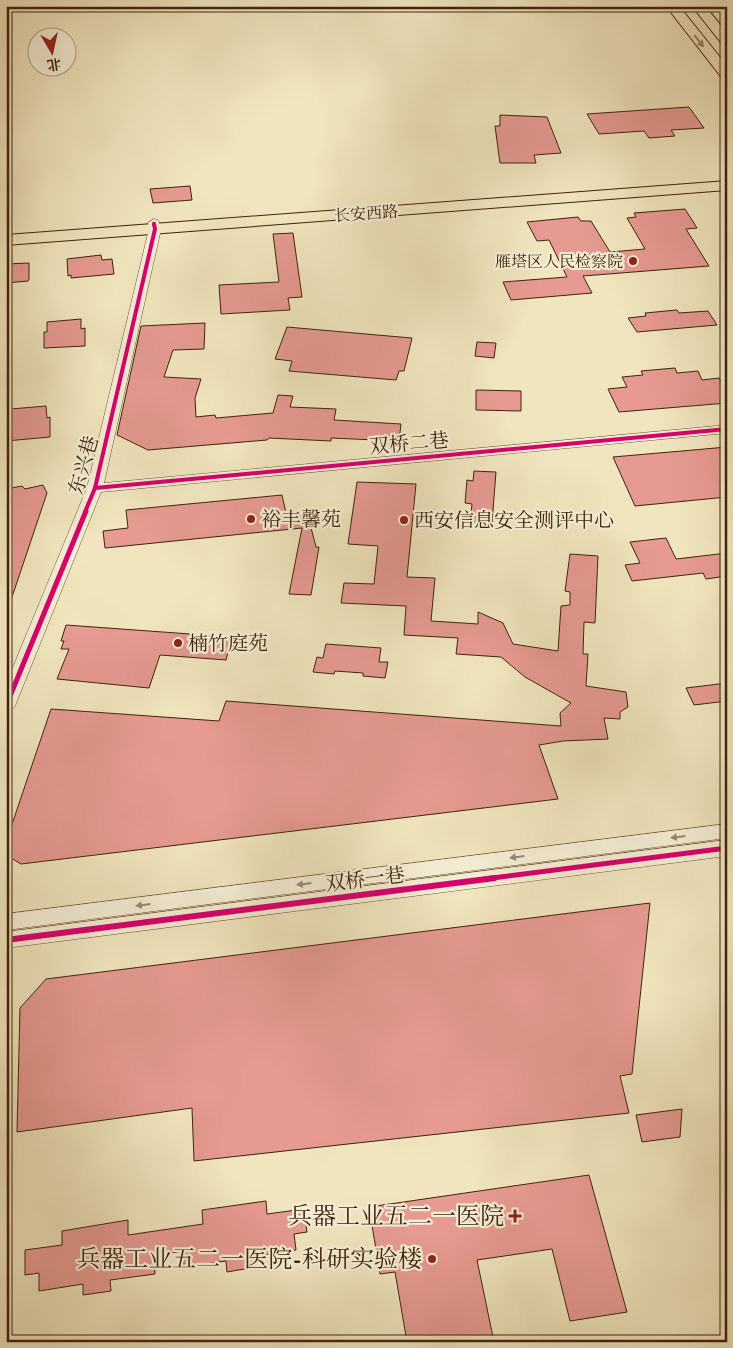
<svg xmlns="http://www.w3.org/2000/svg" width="733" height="1348" viewBox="0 0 733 1348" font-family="'IM FELL DW Pica','Noto Serif SC',serif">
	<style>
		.building { fill: #e69a91; stroke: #3f240c }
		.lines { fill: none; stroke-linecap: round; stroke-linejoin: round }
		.minor-casing { stroke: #6b5438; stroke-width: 1 }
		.major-casing { stroke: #3f240c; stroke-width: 2 }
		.minor { fill: #f5eed5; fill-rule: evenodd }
		.major { fill: #f0e5be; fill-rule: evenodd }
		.cycleway-far3-casing { stroke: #f5eed5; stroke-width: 5 }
		.cycleway-far2-casing { stroke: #f5eed5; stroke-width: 6 }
		.cycleway-far1-casing { stroke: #f5eed5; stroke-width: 8 }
		.cycleway-casing { stroke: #f5eed5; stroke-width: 9 }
		.cycleway-far3 { stroke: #d6006c; stroke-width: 3 }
		.cycleway-far2 { stroke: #d6006c; stroke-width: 4 }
		.cycleway-far1 { stroke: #d6006c; stroke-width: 5 }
		.cycleway { stroke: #d6006c; stroke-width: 6 }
		.oneway { fill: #988465 }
		.oneway2 { fill: #9a8970 }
		.poi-dot { fill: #8f2418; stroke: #f5eed5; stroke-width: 2 }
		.labels { text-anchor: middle; stroke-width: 4.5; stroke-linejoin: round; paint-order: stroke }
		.far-street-label { font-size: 16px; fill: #3f240c; stroke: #f5eed5 }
		.far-poi-label { font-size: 16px; fill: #3f240c; stroke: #f5eed5; text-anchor: end }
		.street-label { font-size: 20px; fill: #3f240c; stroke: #f5eed5 }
		.poi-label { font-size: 20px; fill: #3f240c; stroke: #f5eed5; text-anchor: start }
		.near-poi-label { font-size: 24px; fill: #3f240c; stroke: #f5eed5; text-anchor: end }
	</style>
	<rect width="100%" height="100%" fill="#f0e5be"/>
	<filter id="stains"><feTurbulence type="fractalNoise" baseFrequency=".004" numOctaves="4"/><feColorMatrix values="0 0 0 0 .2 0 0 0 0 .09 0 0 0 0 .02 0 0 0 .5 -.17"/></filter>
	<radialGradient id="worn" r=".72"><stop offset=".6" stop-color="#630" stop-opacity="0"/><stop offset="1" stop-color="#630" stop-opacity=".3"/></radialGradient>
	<!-- building -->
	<g class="building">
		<path d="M 689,107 L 704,128 L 671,130 L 675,136 L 649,138 L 644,131 L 599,134 L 587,114 Z"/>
		<path d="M 500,115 L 547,117 L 561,153 L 534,155 L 536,163 L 500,163 L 495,126 L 500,126 Z"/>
		<path d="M 190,186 L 192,200 L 153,203 L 150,189 Z"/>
		<path d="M 685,209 L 697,228 L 686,229 L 709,266 L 583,276 L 592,293 L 511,300 L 503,282 L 567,277 L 549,240 L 537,241 L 527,222 L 578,217 L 581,221 L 591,221 L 610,252 L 645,249 L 627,218 L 636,217 L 634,213 Z"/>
		<path d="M 293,233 L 302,297 L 288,298 L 290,310 L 221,314 L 219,285 L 279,282 L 273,234 Z"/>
		<path d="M 101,255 L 102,260 L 112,259 L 114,274 L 71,278 L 71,275 L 68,276 L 67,259 Z"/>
		<path d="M 29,263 L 29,279 L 28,281 L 6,283 L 6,264 Z"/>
		<path d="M 677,310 L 679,313 L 708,311 L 717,325 L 637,332 L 628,318 L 646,316 L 645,313 Z"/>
		<path d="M 81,319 L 81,329 L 85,328 L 85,346 L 44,348 L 44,332 L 47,332 L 47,322 Z"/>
		<path d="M 205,323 L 204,349 L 173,350 L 164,377 L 201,379 L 195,398 L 196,417 L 215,415 L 216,418 L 273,413 L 278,395 L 293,396 L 290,407 L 336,409 L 334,420 L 401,424 L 399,441 L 331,438 L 331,441 L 269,438 L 267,440 L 148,450 L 117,435 L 141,326 Z"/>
		<path d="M 287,327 L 400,337 L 412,338 L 404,371 L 399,371 L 396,380 L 289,371 L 292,361 L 275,359 Z"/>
		<path d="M 477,342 L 496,343 L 494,358 L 475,356 Z"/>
		<path d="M 675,368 L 677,373 L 698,371 L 702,380 L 719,378 L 727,392 L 727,403 L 619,412 L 608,389 L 627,387 L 622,377 L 643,375 L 641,371 Z"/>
		<path d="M 476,390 L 521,391 L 521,411 L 476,410 Z"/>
		<path d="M 46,406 L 47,418 L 50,417 L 50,437 L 6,441 L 6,421 L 9,421 L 11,409 Z"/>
		<path d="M 727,447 L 727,497 L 635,506 L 613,457 Z"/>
		<path d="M 474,471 L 496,472 L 492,523 L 470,522 L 472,504 L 465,503 L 467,480 L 473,481 Z"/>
		<path d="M 357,482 L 416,484 L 407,577 L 435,578 L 431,621 L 478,624 L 478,612 L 503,623 L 513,644 L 558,651 L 561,606 L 570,605 L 570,592 L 565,591 L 570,554 L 598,556 L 595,623 L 584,622 L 583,654 L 588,654 L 586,686 L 626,692 L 628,707 L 620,712 L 620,719 L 604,718 L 608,739 L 563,741 L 539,745 L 558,799 L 21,864 L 6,855 L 6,842 L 51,709 L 219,721 L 226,701 L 561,726 L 560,713 L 571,703 L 525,677 L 501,657 L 456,654 L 458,638 L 404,635 L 406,606 L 341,603 L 344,583 L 374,584 L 378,546 L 348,544 Z"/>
		<path d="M 43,485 L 47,493 L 9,606 L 6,605 L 6,489 L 22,486 L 25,489 Z"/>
		<path d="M 282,495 L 286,513 L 306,512 L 306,508 L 316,547 L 319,547 L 311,595 L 289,594 L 302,528 L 105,548 L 103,531 L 128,528 L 126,510 Z"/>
		<path d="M 666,538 L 676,559 L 727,553 L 727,576 L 706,579 L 703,573 L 632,581 L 625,565 L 640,563 L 630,542 Z"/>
		<path d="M 66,625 L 232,637 L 226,660 L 160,655 L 149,688 L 57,679 L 69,649 L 61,649 L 64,641 L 61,641 Z"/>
		<path d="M 326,644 L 381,648 L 379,662 L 388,662 L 385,678 L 363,676 L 363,673 L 335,671 L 334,674 L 313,672 L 317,657 L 323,658 Z"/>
		<path d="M 727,683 L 727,701 L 694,705 L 686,688 Z"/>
		<path d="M 650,903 L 632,1074 L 620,1076 L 629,1113 L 194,1161 L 192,1108 L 17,1132 L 20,1008 L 46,979 Z"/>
		<path d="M 682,1109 L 680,1137 L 642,1142 L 636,1115 Z"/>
		<path d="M 589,1175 L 627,1312 L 570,1321 L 552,1249 L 477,1260 L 494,1342 L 407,1342 L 395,1272 L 380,1274 L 369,1207 Z"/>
		<path d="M 266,1201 L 267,1214 L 304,1209 L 307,1232 L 294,1234 L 296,1250 L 254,1256 L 256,1267 L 227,1272 L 226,1261 L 184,1267 L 183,1251 L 154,1256 L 155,1274 L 110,1280 L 111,1291 L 83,1295 L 83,1284 L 39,1291 L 39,1273 L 25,1275 L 25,1250 L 62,1245 L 62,1231 L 128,1220 L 128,1235 L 203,1224 L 202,1210 Z"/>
	</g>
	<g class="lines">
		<defs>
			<g id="minor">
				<path d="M 154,219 L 158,220 L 161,229 L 104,483 L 727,425 L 727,433 L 101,492 L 15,706 L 12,710 L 6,712 L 6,684 L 87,488 L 149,229 L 148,223 Z"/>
				<path d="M 727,824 L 727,838 L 6,930 L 6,914 Z"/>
				<path d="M 727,840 L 727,856 L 6,948 L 6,932 Z"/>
			</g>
			<g id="major">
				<path d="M 666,6 L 679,6 L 727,66 L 727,79 L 722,78 Z"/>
				<path d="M 692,6 L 705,6 L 727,33 L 727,45 L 722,44 Z"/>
				<path d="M 727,181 L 727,190 L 6,245 L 6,235 Z"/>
			</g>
		</defs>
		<!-- minor casing -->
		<use href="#minor" class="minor-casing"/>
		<!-- major casing -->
		<use href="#major" class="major-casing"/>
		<!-- minor -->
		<use href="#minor" class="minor"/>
		<!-- major -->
		<use href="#major" class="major"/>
		<defs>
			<path id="cycleway-far3" d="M 154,223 L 154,225"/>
			<g id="cycleway-far2">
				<path d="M 95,488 L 727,429"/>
				<path d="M 85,512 L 95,488 L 155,229 L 154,224"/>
			</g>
			<g id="cycleway-far1">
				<path d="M 6,706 L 86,511"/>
				<path d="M 485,879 L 727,848"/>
			</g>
			<path id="cycleway" d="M 6,940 L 495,878"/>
		</defs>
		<!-- cycleway-far3 casing -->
		<use href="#cycleway-far3" class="cycleway-far3-casing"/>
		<!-- cycleway-far2 casing -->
		<use href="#cycleway-far2" class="cycleway-far2-casing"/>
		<!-- cycleway-far1 casing -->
		<use href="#cycleway-far1" class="cycleway-far1-casing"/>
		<!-- cycleway casing -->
		<use href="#cycleway" class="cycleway-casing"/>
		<!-- cycleway-far3 -->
		<use href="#cycleway-far3" class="cycleway-far3"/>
		<!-- cycleway-far2 -->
		<use href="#cycleway-far2" class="cycleway-far2"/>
		<!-- cycleway-far1 -->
		<use href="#cycleway-far1" class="cycleway-far1"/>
		<!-- cycleway -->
		<use href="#cycleway" class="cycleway"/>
	</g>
	<!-- one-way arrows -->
	<defs><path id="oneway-solid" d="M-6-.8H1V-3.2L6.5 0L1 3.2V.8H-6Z" transform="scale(1.25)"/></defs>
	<use class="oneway" href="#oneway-solid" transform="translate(699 41) rotate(52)"/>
	<g class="oneway2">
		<use href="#oneway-solid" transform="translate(678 837) rotate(173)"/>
		<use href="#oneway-solid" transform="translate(517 857) rotate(173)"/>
		<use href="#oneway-solid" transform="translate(304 884) rotate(173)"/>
		<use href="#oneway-solid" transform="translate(143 905) rotate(173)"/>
	</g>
	<!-- markers -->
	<g class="poi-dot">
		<circle cx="633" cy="261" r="5"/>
		<circle cx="251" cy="519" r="5"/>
		<circle cx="404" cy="520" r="5"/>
		<circle cx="178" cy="643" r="5"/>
		<path d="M512.5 1208.5h5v5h5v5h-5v5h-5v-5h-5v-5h5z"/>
		<circle cx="432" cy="1259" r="5"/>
	</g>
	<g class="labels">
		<!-- far-street labels -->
		<g class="far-street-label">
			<text transform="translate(366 213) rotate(-4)" y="6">长安西路</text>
		</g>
		<!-- far-poi labels -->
		<g class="far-poi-label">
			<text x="623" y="267">雁塔区人民检察院</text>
		</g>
		<!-- street labels -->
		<g class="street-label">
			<text transform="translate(409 443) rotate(-5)" y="7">双桥二巷</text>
			<text transform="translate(83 465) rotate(-74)" y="7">东兴巷</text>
			<text transform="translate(365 879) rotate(-7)" y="7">双桥一巷</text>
		</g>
		<!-- poi labels -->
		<g class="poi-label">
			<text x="261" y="526">裕丰馨苑</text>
			<text x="414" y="527">西安信息安全测评中心</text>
			<text x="188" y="650">楠竹庭苑</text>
		</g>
		<!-- near-poi labels -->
		<g class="near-poi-label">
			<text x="504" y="1224">兵器工业五二一医院</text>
			<text x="422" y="1267">兵器工业五二一医院-科研实验楼</text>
		</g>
	</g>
	<!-- margin -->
	<rect width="733" height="1348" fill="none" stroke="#f0e5be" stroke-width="25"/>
	<rect x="8" y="8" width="718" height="1333" fill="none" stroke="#3f240c" stroke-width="2.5"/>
	<rect x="12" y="12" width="708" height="1323" fill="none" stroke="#3f240c"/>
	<!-- north arrow -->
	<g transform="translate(52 52) rotate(171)"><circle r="24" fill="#f5eed5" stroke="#ac9d85"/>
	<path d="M0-4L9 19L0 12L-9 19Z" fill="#8f2418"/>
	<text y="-8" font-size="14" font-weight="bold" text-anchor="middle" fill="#3f240c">北</text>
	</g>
	<rect width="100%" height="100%" filter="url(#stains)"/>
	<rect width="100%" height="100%" fill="url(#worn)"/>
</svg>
